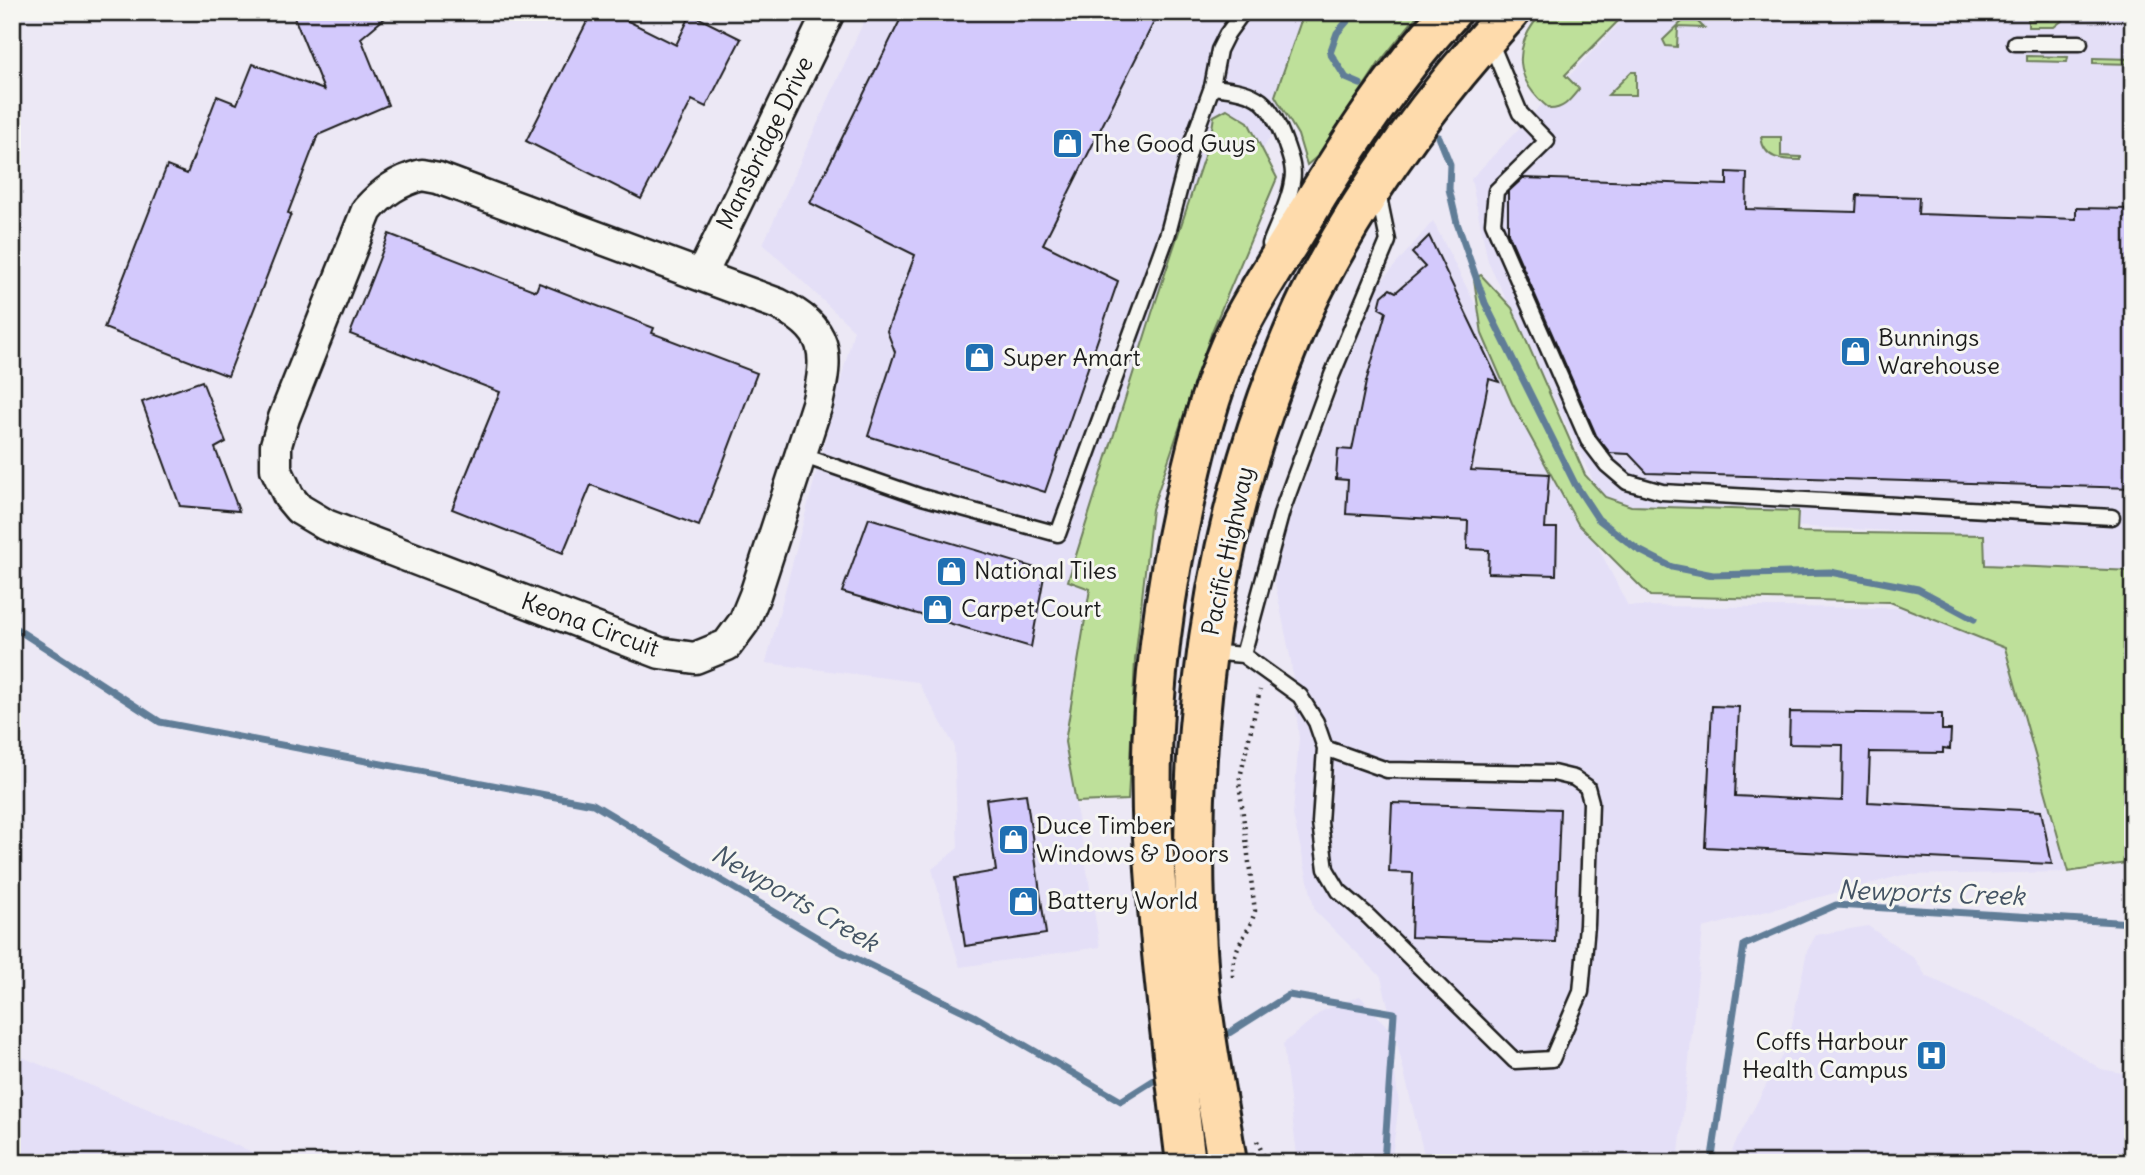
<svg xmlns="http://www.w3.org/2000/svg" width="2145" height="1175" viewBox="0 0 2145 1175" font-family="Delius,sans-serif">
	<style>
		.built { fill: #e4dff7 }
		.green { fill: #bee09a; stroke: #6d7e5b; stroke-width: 2 }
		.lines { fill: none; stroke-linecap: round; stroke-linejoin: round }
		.stream { stroke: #617d97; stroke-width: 7 }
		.building { fill: #d3c9fc; stroke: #1c1c1c; stroke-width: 2 }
		.service-casing { stroke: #1c1c1c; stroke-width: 19 }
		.minor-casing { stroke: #1c1c1c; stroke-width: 35 }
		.trunk-casing { stroke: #1c1c1c; stroke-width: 44 }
		.path { stroke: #1c1c1c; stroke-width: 4.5; stroke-dasharray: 2 5; stroke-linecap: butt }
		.service { stroke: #f6f6f2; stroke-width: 14 }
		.minor { stroke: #f6f6f2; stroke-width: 30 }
		.trunk { stroke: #fedbac; stroke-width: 38 }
		.labels { text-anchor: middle; stroke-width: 6; stroke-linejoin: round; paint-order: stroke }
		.street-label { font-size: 24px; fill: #1c1c1c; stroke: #f6f6f2 }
		.poi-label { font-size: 24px; fill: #1c1c1c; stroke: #f6f6f2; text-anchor: start }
		.water-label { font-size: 26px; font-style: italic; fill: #445464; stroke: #f6f6f2 }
	</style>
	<rect width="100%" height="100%" fill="#ece8f5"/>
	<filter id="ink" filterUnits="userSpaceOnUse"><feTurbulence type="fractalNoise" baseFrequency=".0143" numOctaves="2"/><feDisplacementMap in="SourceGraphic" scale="14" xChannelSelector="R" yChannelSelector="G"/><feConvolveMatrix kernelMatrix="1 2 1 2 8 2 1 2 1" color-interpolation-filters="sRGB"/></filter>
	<g filter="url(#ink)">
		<!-- built -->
		<g class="built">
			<path d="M 868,12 L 1328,12 L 1313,57 L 1142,375 L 1065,742 L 1100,947 L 960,967 L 932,869 L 958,848 L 954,745 L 918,682 L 766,663 L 854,330 L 763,244 Z"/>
			<path d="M 1630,12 L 2133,12 L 2133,571 L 1984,565 L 1983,535 L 1767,525 L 1607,510 L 1488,261 L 1471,179 Z"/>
			<path d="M 1433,221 L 1628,606 L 1904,608 L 2005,648 L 2068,872 L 1903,875 L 1703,928 L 1678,1163 L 1426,1163 L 1381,977 L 1315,911 L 1293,815 L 1299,738 L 1291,661 L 1272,568 L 1374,290 Z"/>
			<path d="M 1868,926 L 1915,959 L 1926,976 L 2024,1021 L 2101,1069 L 2133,1075 L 2133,1163 L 1728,1163 L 1735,1144 L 1788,1044 L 1807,951 L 1816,935 Z"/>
			<path d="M 1360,996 L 1389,1029 L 1399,1104 L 1391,1163 L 1298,1163 L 1283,1044 L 1322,1011 Z"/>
			<path d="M 12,1053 L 279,1163 L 12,1163 Z"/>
		</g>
		<!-- green -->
		<g class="green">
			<path d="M 1304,12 L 1420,12 L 1379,63 L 1319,155 L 1307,165 L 1298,135 L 1275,96 Z"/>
			<path d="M 1543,12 L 1627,12 L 1565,75 L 1579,89 C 1570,100 1564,109 1550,109 C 1514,81 1511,46 1543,12 Z"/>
			<path d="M 2049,12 L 2063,12 L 2064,19 L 2054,27 L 2028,27 L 2028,20 L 2049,20 Z"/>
			<path d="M 1690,14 L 1704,28 L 1678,27 L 1677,47 L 1666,46 L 1663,40 Z"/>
			<path d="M 2027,56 L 2068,57 L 2067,62 L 2027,61 Z"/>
			<path d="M 2093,58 L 2133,59 L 2133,64 L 2093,63 Z"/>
			<path d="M 1631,72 L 1636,72 L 1636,95 L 1608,95 Z"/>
			<path d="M 1227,109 L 1248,122 L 1277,178 L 1212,331 L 1152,509 L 1135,660 L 1128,800 L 1076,802 L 1065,742 L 1090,589 L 1068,581 L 1152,313 L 1211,135 L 1214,116 Z"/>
			<path d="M 1761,137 L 1781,137 L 1781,156 L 1801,157 L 1801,160 C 1782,160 1764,160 1761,137 Z"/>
			<path d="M 1481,275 L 1512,308 L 1585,475 L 1605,497 L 1631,506 L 1798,511 L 1797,532 L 1984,535 L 1985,565 L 2133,571 L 2133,862 L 2068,872 L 2005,648 L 1890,602 L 1650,596 L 1578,524 L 1512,403 L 1482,334 L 1474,279 Z"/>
		</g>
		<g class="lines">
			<!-- stream -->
			<g class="stream">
				<path d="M 1355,12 L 1337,33 L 1330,53 L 1346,78 L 1360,84"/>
				<path d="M 1439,137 L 1450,164 L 1449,189 L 1457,223 L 1485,303 L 1575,484 L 1598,519 L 1637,549 L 1672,567 L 1713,575 L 1830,572 L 1918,589 L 1974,619"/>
				<path d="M 12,626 L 160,722 L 593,804 L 838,950 L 976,1017 L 1121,1101 L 1164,1074"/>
				<path d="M 1218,1040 L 1289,995 L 1394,1013 L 1384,1163"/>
				<path d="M 1711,1163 L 1744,945 L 1836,905 L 2133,923"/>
			</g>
		</g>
		<!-- building -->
		<g class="building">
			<path d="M 292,12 L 392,12 L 361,38 L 388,105 L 318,135 L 288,213 L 291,214 L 228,376 L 104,328 L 167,166 L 187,174 L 217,96 L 237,104 L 253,64 L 324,90 Z"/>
			<path d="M 592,12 L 610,12 L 676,45 L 691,14 L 741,39 L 706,107 L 692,100 L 641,199 L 526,141 Z"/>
			<path d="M 904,12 L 1159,12 L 1043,244 L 1118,281 L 1045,492 L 868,436 L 895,352 L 887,331 L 915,255 L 810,203 Z"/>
			<path d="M 1727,172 L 1747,173 L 1746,209 L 1856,212 L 1857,195 L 1919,197 L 1918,214 L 2076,219 L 2076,208 L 2133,209 L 2133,488 L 1647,473 L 1629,454 L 1610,453 L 1596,435 L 1508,233 L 1508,192 L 1523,178 L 1727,185 Z"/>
			<path d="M 389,234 L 536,291 L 539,283 L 654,328 L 652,333 L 757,373 L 699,526 L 591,485 L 563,553 L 452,509 L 500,392 L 350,334 Z"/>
			<path d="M 1429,236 L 1499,382 L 1489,379 L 1471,470 L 1549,474 L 1545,528 L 1557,528 L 1556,575 L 1488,573 L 1489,550 L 1467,549 L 1468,521 L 1346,514 L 1348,480 L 1336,479 L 1338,449 L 1352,450 L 1366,382 L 1386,312 L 1379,308 L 1382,296 L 1390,289 L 1396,292 L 1425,267 L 1412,253 Z"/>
			<path d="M 202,381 L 226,442 L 215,448 L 239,511 L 180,506 L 142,402 Z"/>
			<path d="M 869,518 L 1045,571 L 1031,647 L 842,592 Z"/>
			<path d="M 1712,706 L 1739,707 L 1735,796 L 1842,801 L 1843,745 L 1789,744 L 1790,712 L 1942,714 L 1942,730 L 1951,730 L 1950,749 L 1943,748 L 1943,753 L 1870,752 L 1868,802 L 2041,811 L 2052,864 L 1705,847 Z"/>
			<path d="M 1026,794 L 1046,934 L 965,946 L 955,878 L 996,871 L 986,799 Z"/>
			<path d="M 1392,803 L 1560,809 L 1555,942 L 1411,937 L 1413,873 L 1389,872 Z"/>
		</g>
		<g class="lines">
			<defs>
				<g id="service">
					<path d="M 1490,41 L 1520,113 L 1547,141 L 1496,191 L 1493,223 L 1588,440 L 1607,465 L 1627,482 L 1662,492 L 2112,517"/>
					<path d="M 2015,43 L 2080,43"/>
					<path d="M 1212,87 C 1261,92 1269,100 1286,145 C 1290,157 1295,169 1292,182 C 1289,203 1277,225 1270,244"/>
					<path d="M 801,455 L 922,497 L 1058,534 L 1168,233 L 1191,145 L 1212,87 L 1219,50 L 1227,34 L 1243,12"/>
					<path d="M 1209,652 L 1243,655 L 1300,696 L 1316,722 L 1325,748 L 1387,770 L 1553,773 L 1574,778 L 1587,787 L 1591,802 L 1587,925 L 1581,992 L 1552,1059 L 1515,1061 L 1368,916 L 1339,891 L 1326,869 L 1320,823 L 1325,748"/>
					<path d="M 1243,655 L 1282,511 L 1332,375 L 1388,241 L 1378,192"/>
				</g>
				<g id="minor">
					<path d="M 422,175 L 438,178 L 778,304 C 829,329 829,353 817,404 L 755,595 L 744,622 L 727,645 L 695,658 L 660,653 L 326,525 L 299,509 L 289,497 L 276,469 L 276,445 L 284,418 L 367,210 C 383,192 398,181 422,175 Z"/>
					<path d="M 702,274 L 829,12"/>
				</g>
				<g id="trunk">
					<path d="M 1186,1163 C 1173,1055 1159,946 1153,837 C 1147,723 1161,605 1186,494 C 1197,443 1215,375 1238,329 C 1257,291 1282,255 1304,218 C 1347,146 1394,74 1451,12"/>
					<path d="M 1227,1163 C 1218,1102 1204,1040 1199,979 C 1184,783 1202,583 1268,398 C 1282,360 1297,320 1316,284 C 1368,184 1434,95 1510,12"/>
				</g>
			</defs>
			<!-- service casing -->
			<use href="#service" class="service-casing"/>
			<!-- minor casing -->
			<use href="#minor" class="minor-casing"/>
			<!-- trunk casing -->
			<use href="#trunk" class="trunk-casing"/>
			<!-- path -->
			<g class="path">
				<path d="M 1233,977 C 1232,943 1247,940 1255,911 L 1239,782 L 1260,690"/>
				<path d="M 1257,1141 L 1267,1163"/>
			</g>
			<!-- service -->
			<use href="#service" class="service"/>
			<!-- minor -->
			<use href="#minor" class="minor"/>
			<!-- trunk -->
			<use href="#trunk" class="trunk"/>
		</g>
	</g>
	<!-- icons -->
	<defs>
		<symbol id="shop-square" viewBox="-11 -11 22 22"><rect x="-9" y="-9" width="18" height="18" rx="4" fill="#1f6fb2" stroke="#f6f6f2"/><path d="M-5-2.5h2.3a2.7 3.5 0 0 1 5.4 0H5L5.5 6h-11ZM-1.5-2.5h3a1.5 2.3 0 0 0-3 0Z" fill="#fff"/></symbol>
		<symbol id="hospital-square" viewBox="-11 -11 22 22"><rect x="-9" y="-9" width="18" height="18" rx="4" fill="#1f6fb2" stroke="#f6f6f2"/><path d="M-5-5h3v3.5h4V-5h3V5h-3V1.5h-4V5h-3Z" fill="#fff"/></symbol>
	</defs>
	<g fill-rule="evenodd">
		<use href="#shop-square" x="1050" y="126" width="35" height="35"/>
		<use href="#shop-square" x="1838" y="334" width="35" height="35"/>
		<use href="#shop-square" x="962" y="340" width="35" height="35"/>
		<use href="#shop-square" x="934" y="554" width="35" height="35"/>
		<use href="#shop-square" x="920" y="592" width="35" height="35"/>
		<use href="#shop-square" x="996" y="822" width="35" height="35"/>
		<use href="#shop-square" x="1006" y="884" width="35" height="35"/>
		<use href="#hospital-square" x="1914" y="1038" width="35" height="35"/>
	</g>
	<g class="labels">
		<!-- street labels -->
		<g class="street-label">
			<text transform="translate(765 143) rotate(-64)" y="8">Mansbridge Drive</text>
			<text transform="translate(1228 551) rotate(-78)" y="8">Pacific Highway</text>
			<text transform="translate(590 625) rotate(20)" y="8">Keona Circuit</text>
		</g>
		<!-- poi labels -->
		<g class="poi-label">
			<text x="1091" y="152">The Good Guys</text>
			<text x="1878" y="346">Bunnings<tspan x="1878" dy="28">Warehouse</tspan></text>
			<text x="1003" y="366">Super Amart</text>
			<text x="974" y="579">National Tiles</text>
			<text x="961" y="617">Carpet Court</text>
			<text x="1036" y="834">Duce Timber<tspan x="1036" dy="28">Windows &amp; Doors</tspan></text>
			<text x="1047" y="909">Battery World</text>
			<text x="1908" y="1050" text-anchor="end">Coffs Harbour<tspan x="1908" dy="28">Health Campus</tspan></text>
		</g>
		<!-- water labels -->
		<g class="water-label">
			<text transform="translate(1931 893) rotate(2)" y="9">Newports Creek</text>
			<text transform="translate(795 898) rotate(30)" y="9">Newports Creek</text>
		</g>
	</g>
	<!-- margin -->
	<rect width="2145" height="1175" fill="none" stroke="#f6f6f2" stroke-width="42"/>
	<rect x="21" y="21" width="2103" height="1133" fill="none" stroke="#1c1c1c" stroke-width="2.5" filter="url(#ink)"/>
</svg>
